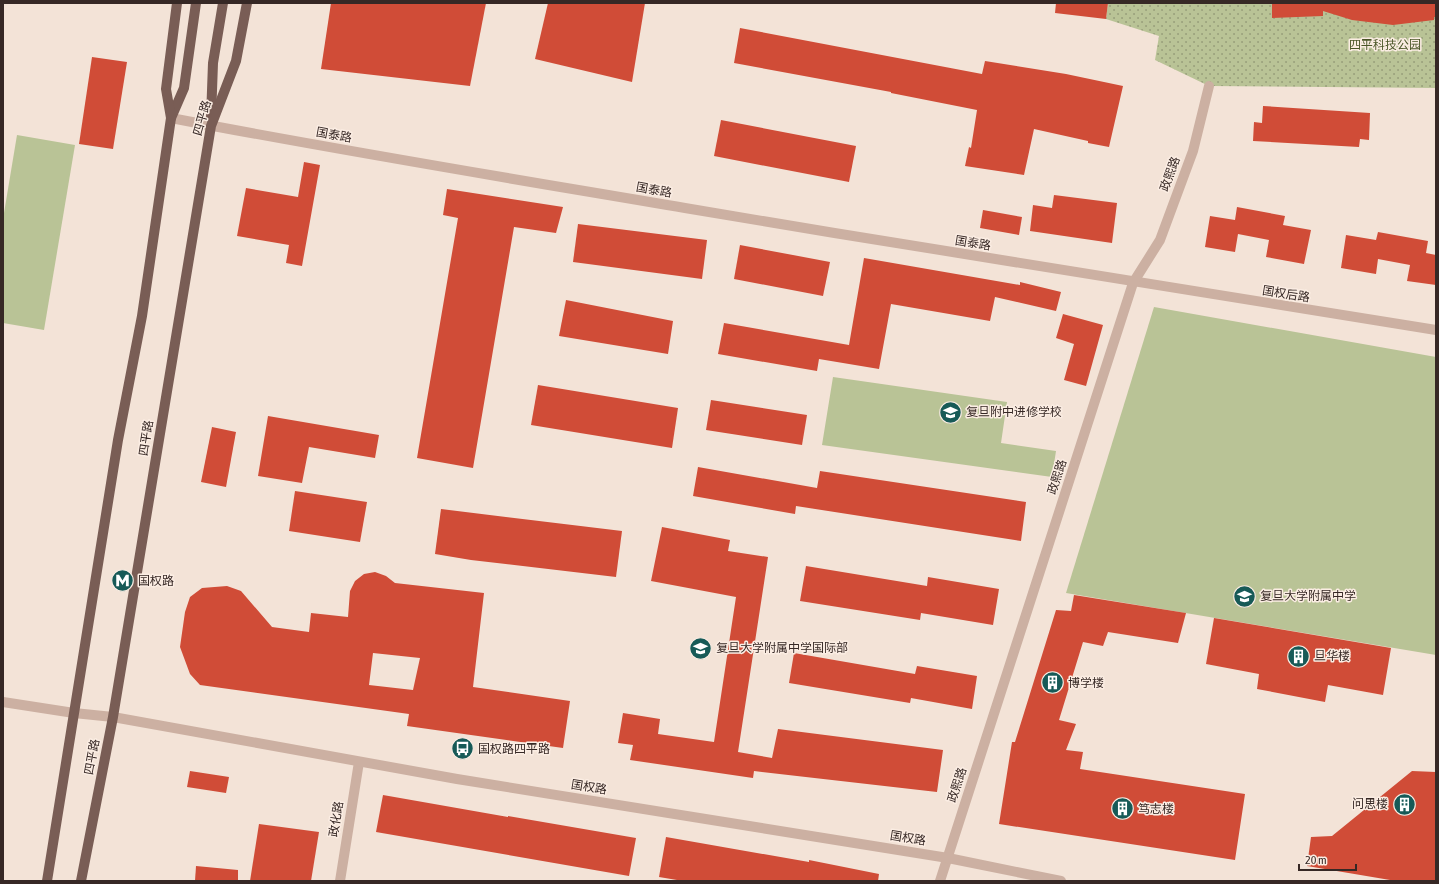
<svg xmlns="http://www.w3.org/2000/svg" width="1439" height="884" viewBox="0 0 1439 884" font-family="'Asap Condensed','Noto Sans SC',sans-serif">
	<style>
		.green { fill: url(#green-dots) }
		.pitch { fill: #b9c396 }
		.building { fill: #d04c37; fill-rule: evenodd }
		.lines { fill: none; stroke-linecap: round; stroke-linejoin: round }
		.minor { stroke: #ccb0a2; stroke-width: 10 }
		.tertiary { stroke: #ccb0a2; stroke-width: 10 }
		.primary { stroke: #795d55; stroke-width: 10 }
		.labels { text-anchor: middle; stroke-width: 3; stroke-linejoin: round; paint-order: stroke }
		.park-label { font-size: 12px; fill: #4a5627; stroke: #fbede3 }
		.street-label { font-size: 12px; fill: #362825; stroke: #fbede3 }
		.poi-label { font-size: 12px; fill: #362825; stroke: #fbede3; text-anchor: start }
	</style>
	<defs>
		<pattern id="green-dots" width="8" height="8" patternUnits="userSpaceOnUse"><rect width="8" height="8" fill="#b9c396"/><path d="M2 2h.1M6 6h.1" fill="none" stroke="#979e7a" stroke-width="1.8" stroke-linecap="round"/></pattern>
	</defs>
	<rect width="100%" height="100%" fill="#f3e3d7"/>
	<!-- green -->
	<path class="green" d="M 1108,3 L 1436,3 L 1436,88 L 1209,86 L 1155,60 L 1159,36 L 1106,19 Z"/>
	<!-- pitch -->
	<g class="pitch">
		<path d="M 17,135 L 75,145 L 44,330 L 3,323 L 3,219 Z"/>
		<path d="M 1154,307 L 1436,357 L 1436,655 L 1066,593 Z"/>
		<path d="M 833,377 L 1007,402 L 1001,443 L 1056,451 L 1052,477 L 822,445 Z"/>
	</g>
	<!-- building -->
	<g class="building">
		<path d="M 331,3 L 486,3 L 470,86 L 321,69 Z"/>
		<path d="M 548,3 L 645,3 L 632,82 L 535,59 Z"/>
		<path d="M 1056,3 L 1108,3 L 1106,19 L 1055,13 Z"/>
		<path d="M 1272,3 L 1436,3 L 1436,17 L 1434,17 L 1434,20 L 1393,25 L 1352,20 L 1323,11 L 1323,16 L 1272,18 Z"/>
		<path d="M 740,28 L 982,74 L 985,61 L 1066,74 L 1123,86 L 1109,147 L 1088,143 L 1088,141 L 1034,129 L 1024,175 L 965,166 L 969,147 L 971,148 L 977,110 L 891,93 L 891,92 L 734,63 Z"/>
		<path d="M 92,57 L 127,62 L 113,149 L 79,144 Z"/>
		<path d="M 1263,106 L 1370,113 L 1369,140 L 1360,139 L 1359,147 L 1253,141 L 1254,122 L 1262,123 Z"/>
		<path d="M 721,120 L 856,146 L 849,182 L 714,156 Z"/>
		<path d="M 304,162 L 320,165 L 302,266 L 286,263 L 289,245 L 237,236 L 246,188 L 298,197 Z"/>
		<path d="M 447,189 L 563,207 L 556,233 L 514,227 L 473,468 L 417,458 L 458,218 L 443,215 Z"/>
		<path d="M 1054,195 L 1117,203 L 1112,243 L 1030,231 L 1033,205 L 1052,208 Z"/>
		<path d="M 1237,207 L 1285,216 L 1283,225 L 1311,230 L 1304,264 L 1266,257 L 1269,240 L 1238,234 L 1235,252 L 1205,247 L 1210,216 L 1235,220 Z"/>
		<path d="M 983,210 L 1022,217 L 1019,235 L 980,228 Z"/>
		<path d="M 578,224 L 707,240 L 702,279 L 573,262 Z"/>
		<path d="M 1378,232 L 1428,241 L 1426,253 L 1436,255 L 1436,285 L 1407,281 L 1410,265 L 1378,259 L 1376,274 L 1341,268 L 1346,235 L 1376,240 Z"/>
		<path d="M 740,245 L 830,262 L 823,296 L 734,279 Z"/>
		<path d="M 864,258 L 1020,285 L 1020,282 L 1061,292 L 1056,311 L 995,297 L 990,321 L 891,304 L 879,369 L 819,359 L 817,371 L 718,354 L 724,323 L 849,345 Z"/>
		<path d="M 566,300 L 673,321 L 668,354 L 559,336 Z"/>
		<path d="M 1063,314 L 1103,325 L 1086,386 L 1064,380 L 1074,344 L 1056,338 Z"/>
		<path d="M 538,385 L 678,408 L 672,448 L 531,425 Z"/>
		<path d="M 711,400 L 807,415 L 802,445 L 706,430 Z"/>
		<path d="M 268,416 L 379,435 L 375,458 L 309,447 L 302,483 L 258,476 Z"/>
		<path d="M 212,427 L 236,432 L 226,487 L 201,482 Z"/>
		<path d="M 698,467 L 817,488 L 820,471 L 1026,502 L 1021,541 L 796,506 L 795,514 L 693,496 Z"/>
		<path d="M 295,491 L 367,502 L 360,542 L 289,531 Z"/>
		<path d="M 441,509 L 622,531 L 616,577 L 471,560 L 435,554 Z"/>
		<path d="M 662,527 L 730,540 L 728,551 L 768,557 L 738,752 L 772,758 L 778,729 L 943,750 L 937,792 L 754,771 L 753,778 L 630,760 L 633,745 L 618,743 L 623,713 L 660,719 L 658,734 L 714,742 L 736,597 L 651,581 Z"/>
		<path d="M 806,566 L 927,586 L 928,577 L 999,589 L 993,625 L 921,613 L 920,620 L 800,601 Z"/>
		<path d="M 375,572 L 386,576 L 395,583 L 484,593 L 473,687 L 570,701 L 563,748 L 407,726 L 409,714 L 200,685 L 190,674 L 180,647 L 185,612 L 190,597 L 202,588 L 227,586 L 241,591 L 272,627 L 309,632 L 311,613 L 348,617 L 350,591 L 355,581 L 364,574 ZM 373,653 L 420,658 L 413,690 L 369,685 Z"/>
		<path d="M 1074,595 L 1186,613 L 1178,643 L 1108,632 L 1103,646 L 1083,642 L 1059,720 L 1076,724 L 1066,750 L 1083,752 L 1080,769 L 1245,794 L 1235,860 L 999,824 L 1012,742 L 1015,742 L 1056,610 L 1071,611 Z"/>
		<path d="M 1214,618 L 1391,648 L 1383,695 L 1328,685 L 1325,702 L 1257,689 L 1259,674 L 1206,664 Z"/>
		<path d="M 794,653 L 915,674 L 917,666 L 977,676 L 972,709 L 911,698 L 910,703 L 789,683 Z"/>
		<path d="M 190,771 L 229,777 L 226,793 L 187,787 Z"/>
		<path d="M 1412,771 L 1436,772 L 1436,881 L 1396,881 L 1307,866 L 1311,837 L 1332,836 Z"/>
		<path d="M 383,795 L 508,817 L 508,816 L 636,838 L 629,876 L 376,832 Z"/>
		<path d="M 259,824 L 319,832 L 311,881 L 250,881 Z"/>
		<path d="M 666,837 L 809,862 L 809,860 L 879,874 L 878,881 L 683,881 L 659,877 Z"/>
		<path d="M 196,866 L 238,870 L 238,881 L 195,881 Z"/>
	</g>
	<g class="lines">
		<!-- minor -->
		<g class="minor">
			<path d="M 171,118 C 342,151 514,179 685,208 C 935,250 1185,291 1436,330"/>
			<path d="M 340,881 L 359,762"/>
			<path d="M 940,881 L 1133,283 L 1160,240 L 1193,151 L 1209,86"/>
		</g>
		<!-- tertiary -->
		<path class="tertiary" d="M 3,702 L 74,713 L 113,717 L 457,779 L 948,858 L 1061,881"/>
		<!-- primary -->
		<g class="primary">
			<path d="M 171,118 L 184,88 L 196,3"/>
			<path d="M 211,118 L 213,63 L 223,3"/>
			<path d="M 47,881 L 118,440 L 142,316 L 171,118 L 166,89 L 177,3"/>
			<path d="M 81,881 L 113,717 L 211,126 L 236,61 L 247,3"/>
		</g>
	</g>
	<!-- icons -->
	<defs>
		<symbol id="school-disc" viewBox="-11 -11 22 22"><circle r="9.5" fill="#175a57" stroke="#fbede3"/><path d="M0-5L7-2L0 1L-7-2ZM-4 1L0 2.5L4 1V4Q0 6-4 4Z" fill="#fff"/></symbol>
		<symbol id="metro-disc" viewBox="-11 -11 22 22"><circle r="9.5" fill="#175a57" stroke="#fbede3"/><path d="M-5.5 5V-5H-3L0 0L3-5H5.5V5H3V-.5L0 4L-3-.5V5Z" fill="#fff"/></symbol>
		<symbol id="building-disc" viewBox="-11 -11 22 22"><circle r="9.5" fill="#175a57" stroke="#fbede3"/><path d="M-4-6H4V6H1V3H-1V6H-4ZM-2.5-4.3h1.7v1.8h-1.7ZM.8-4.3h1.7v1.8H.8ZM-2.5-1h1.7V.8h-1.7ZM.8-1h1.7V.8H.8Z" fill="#fff"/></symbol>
		<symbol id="bus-disc" viewBox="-11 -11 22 22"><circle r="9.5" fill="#175a57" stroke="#fbede3"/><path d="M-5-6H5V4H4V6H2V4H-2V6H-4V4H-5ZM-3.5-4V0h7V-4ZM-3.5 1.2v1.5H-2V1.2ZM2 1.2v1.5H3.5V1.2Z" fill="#fff"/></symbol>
	</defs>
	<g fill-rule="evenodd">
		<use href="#school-disc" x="938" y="400" width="25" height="25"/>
		<use href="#metro-disc" x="110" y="568" width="25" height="25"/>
		<use href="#school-disc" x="1232" y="584" width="25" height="25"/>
		<use href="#school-disc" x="688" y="636" width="25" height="25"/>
		<use href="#building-disc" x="1286" y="644" width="25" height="25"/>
		<use href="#building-disc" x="1040" y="670" width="25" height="25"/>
		<use href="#bus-disc" x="450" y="736" width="25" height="25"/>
		<use href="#building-disc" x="1392" y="792" width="25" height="25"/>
		<use href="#building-disc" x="1110" y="796" width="25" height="25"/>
	</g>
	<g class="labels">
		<!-- park labels -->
		<g class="park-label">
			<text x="1385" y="49">四平科技公园</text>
		</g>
		<!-- street labels -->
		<g class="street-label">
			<text transform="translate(202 118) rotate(-74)" y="4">四平路</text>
			<text transform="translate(334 135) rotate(10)" y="4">国泰路</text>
			<text transform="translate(1170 174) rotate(-70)" y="4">政熙路</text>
			<text transform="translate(654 190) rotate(10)" y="4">国泰路</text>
			<text transform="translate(973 243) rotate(9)" y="4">国泰路</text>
			<text transform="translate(1286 294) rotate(9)" y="4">国权后路</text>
			<text transform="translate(146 438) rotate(-81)" y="4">四平路</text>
			<text transform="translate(1057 477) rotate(-72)" y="4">政熙路</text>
			<text transform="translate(92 757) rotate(-79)" y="4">四平路</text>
			<text transform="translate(957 785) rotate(-72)" y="4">政熙路</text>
			<text transform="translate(589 787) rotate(9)" y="4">国权路</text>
			<text transform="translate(336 819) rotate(-81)" y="4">政化路</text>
			<text transform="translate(908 838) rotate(9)" y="4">国权路</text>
		</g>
		<!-- poi labels -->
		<g class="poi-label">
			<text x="966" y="416">复旦附中进修学校</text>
			<text x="138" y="585">国权路</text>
			<text x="1260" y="600">复旦大学附属中学</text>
			<text x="716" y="652">复旦大学附属中学国际部</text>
			<text x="1314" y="660">旦华楼</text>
			<text x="1068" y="687">博学楼</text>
			<text x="478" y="753">国权路四平路</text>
			<text x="1388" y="808" text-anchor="end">问思楼</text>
			<text x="1138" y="813">笃志楼</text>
		</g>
	</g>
	<!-- border -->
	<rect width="1439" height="884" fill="none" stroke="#362825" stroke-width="8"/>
	<!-- scale -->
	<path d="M1299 864v6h57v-6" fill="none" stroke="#362825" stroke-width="2"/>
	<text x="1305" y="864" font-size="12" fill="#362825" stroke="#fbede3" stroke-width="3" paint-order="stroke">20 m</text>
</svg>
